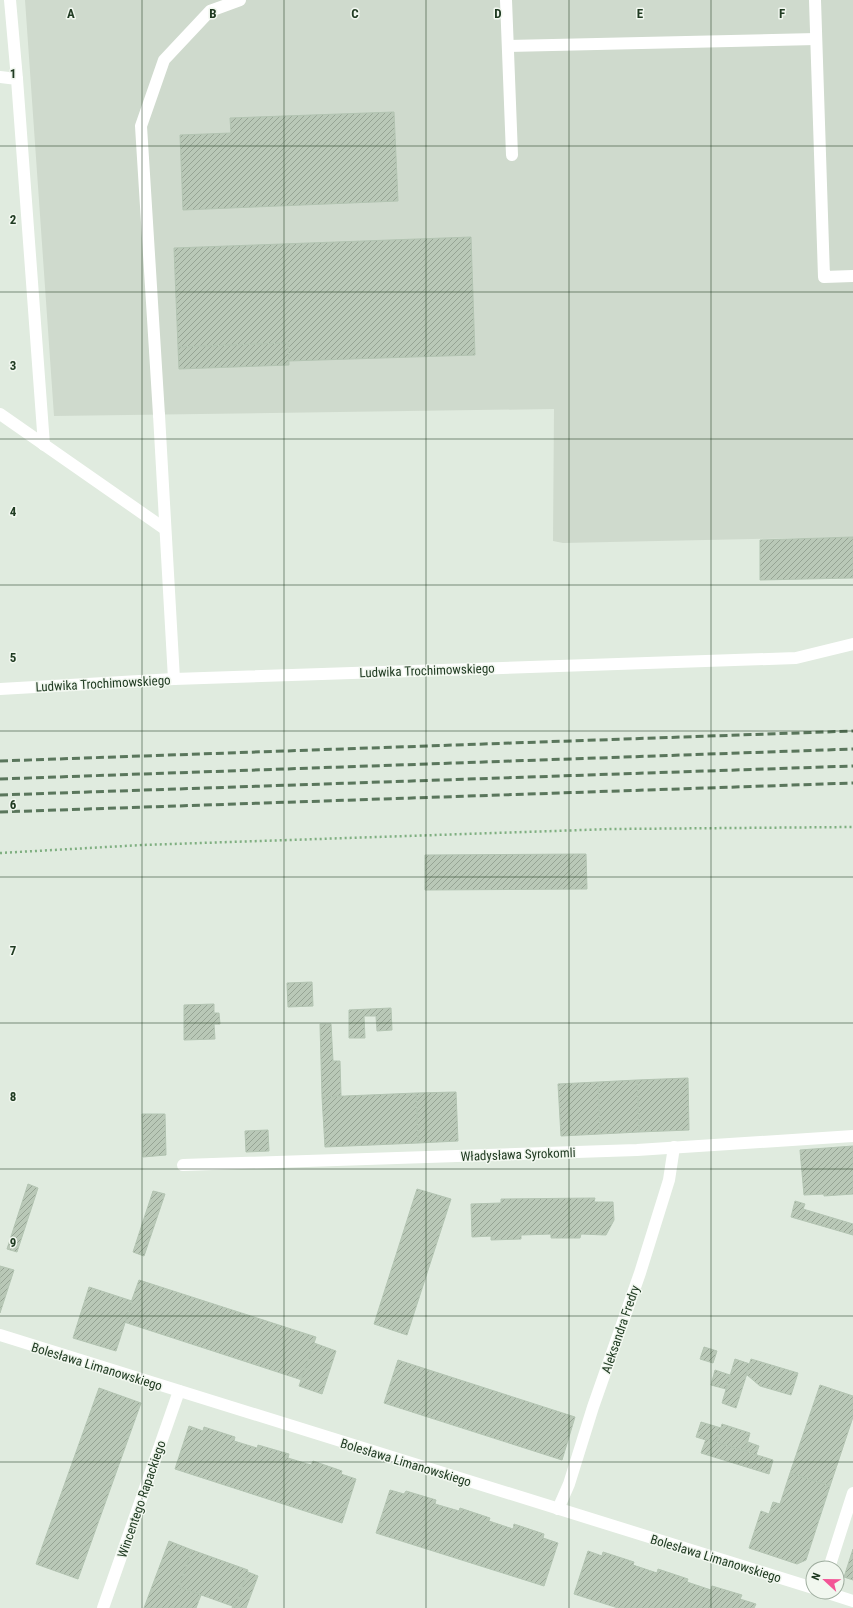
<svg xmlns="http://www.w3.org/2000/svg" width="853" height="1608" viewBox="0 0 853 1608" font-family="'Roboto Condensed',sans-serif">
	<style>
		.built { fill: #cfdacd }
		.building { fill: url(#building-hatch); stroke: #b3c4b2 }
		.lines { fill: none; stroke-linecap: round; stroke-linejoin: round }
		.path { stroke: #7faf80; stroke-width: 2.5; stroke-dasharray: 2 3; stroke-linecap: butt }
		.lane { stroke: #fff; stroke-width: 12 }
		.street { stroke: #fff; stroke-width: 12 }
		.rail { stroke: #5a765c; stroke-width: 3; stroke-dasharray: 8 4; stroke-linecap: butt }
		.grid { fill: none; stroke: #203b22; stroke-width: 1; stroke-opacity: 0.55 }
		.labels { text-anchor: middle; stroke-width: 3; stroke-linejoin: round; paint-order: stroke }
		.street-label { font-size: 13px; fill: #203b22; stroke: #f1f7ef }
		.grid-label { font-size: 13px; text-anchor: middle; font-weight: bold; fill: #203b22; stroke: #f1f7ef; stroke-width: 3; stroke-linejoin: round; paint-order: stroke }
	</style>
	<defs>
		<pattern id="building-hatch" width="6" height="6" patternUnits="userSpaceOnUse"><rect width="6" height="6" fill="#b9c8b7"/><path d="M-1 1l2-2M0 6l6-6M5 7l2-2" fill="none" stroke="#96a494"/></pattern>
	</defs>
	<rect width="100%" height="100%" fill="#e0ebdf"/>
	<!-- built -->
	<path class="built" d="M 25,0 L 853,0 L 853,537 L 563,543 L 553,541 L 554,409 L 54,416 Z"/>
	<!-- building -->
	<g class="building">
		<path d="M 394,112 L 398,201 L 183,210 L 180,135 L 231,133 L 230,118 Z"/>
		<path d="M 471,237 L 475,355 L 288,361 L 288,343 L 178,347 L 174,248 Z"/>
		<path d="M 288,343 L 289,365 L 179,369 L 178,347 Z"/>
		<path d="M 853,537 L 853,578 L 760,580 L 760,540 Z"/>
		<path d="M 586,854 L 587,889 L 425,890 L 425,855 Z"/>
		<path d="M 312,982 L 313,1006 L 288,1007 L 287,983 Z"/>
		<path d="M 214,1004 L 214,1013 L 219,1013 L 220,1024 L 214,1024 L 215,1039 L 184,1040 L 184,1005 Z"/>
		<path d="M 391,1008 L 392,1030 L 377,1031 L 376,1016 L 364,1016 L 365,1038 L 349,1038 L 349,1010 Z"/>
		<path d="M 320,1024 L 331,1024 L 333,1061 L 340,1061 L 341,1096 L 322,1097 Z"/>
		<path d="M 688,1078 L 689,1130 L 639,1132 L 637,1080 Z"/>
		<path d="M 637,1080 L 639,1132 L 600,1134 L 598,1082 Z"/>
		<path d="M 598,1082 L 600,1134 L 561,1136 L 558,1084 Z"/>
		<path d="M 456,1092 L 458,1141 L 418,1143 L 416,1093 Z"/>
		<path d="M 416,1093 L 418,1143 L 325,1147 L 322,1097 Z"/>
		<path d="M 142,1114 L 165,1114 L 166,1155 L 143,1157 Z"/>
		<path d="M 268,1130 L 269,1151 L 246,1152 L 245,1131 Z"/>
		<path d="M 853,1146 L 853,1194 L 824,1196 L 824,1194 L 804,1195 L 800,1150 Z"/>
		<path d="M 28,1184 L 38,1188 L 17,1252 L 7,1249 Z"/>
		<path d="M 417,1189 L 451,1199 L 407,1335 L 374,1324 Z"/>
		<path d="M 153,1191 L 165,1194 L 144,1256 L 133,1252 Z"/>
		<path d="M 595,1198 L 594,1202 L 613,1202 L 614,1220 L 606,1235 L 581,1234 L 580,1238 L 551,1238 L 551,1234 L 521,1235 L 521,1239 L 491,1240 L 491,1236 L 472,1237 L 471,1204 L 501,1203 L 501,1199 Z"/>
		<path d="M 795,1201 L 805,1204 L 803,1209 L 853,1224 L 853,1235 L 791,1217 Z"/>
		<path d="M 0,1266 L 14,1270 L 0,1313 Z"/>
		<path d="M 139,1280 L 316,1337 L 302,1380 L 124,1322 Z"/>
		<path d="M 89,1287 L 132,1301 L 116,1351 L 73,1338 Z"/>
		<path d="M 314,1343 L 336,1351 L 322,1394 L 299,1386 Z"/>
		<path d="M 704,1347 L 717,1351 L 713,1363 L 700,1359 Z"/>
		<path d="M 735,1359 L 750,1364 L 736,1408 L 722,1403 Z"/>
		<path d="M 751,1359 L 798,1373 L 791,1395 L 760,1386 L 746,1374 Z"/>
		<path d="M 398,1360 L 575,1417 L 562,1460 L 384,1403 Z"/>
		<path d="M 715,1370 L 730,1375 L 726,1389 L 711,1385 Z"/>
		<path d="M 820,1385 L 853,1396 L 853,1417 L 830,1486 L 790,1473 Z"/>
		<path d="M 99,1388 L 141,1403 L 78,1579 L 36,1564 Z"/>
		<path d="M 701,1422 L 721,1428 L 716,1443 L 696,1437 Z"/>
		<path d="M 722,1424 L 750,1433 L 745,1451 L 716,1443 Z"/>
		<path d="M 189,1426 L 203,1431 L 204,1427 L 235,1437 L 234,1441 L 257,1448 L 258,1445 L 289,1454 L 288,1458 L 311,1465 L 313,1461 L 342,1471 L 341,1474 L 356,1479 L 342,1523 L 175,1469 Z"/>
		<path d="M 706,1439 L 773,1460 L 769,1474 L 701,1453 Z"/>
		<path d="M 748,1442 L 759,1446 L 756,1455 L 745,1451 Z"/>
		<path d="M 790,1473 L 830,1486 L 806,1560 L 797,1564 L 749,1548 L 761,1511 L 769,1514 L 773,1502 L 780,1504 Z"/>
		<path d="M 390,1490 L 404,1494 L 406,1491 L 436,1500 L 435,1504 L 459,1511 L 460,1508 L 490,1518 L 489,1521 L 513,1529 L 514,1524 L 544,1534 L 543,1538 L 558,1543 L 544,1586 L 376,1533 Z"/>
		<path d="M 169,1541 L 192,1550 L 179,1587 L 201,1595 L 196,1608 L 144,1608 Z"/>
		<path d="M 853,1549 L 853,1580 L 844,1577 Z"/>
		<path d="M 192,1550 L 248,1570 L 235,1607 L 179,1587 Z"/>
		<path d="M 588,1551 L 602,1556 L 603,1552 L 634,1562 L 633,1565 L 657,1573 L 658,1569 L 688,1579 L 687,1582 L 711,1590 L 712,1586 L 742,1595 L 740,1599 L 756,1604 L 754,1608 L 618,1608 L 574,1594 Z"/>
		<path d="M 248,1572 L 258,1576 L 246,1608 L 232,1608 L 233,1606 L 235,1607 Z"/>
	</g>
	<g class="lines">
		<!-- path -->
		<path class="path" d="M 0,853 L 142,845 L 612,829 L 853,827"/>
		<!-- lane -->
		<g class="lane">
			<path d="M 10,0 L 17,79"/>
			<path d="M 506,0 L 512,155"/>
			<path d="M 815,0 L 824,277 L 853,276"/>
			<path d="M 508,46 L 816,39"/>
			<path d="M 0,77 L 17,79 L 44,445"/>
			<path d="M 0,414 L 165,529"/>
			<path d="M 159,415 L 141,126 L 164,60 L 210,11 L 240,0"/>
		</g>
		<!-- street -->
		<g class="street">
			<path d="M 159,415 L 174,679"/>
			<path d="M 0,689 L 174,679 L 796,658 L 853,644"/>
			<path d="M 183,1165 L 637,1150 L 853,1136"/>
			<path d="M 0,1335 L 813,1588"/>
			<path d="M 558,1509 L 569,1484 L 593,1407 L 640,1273 L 669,1180 L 674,1147"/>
			<path d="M 829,1568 L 853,1493"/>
			<path d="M 825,1592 L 853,1601"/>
			<path d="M 103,1608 L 179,1391"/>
		</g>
		<!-- rail -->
		<g class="rail">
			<path d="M 0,761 L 853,731"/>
			<path d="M 0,779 L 853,749"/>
			<path d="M 0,795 L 853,766"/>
			<path d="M 0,812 L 853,783"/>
		</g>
	</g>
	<!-- grid -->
	<path class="grid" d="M 142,0 L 142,1608M 284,0 L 284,1608M 426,0 L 426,1608M 569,0 L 569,1608M 711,0 L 711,1608M 0,146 L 853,146M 0,292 L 853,292M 0,439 L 853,439M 0,585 L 853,585M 0,731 L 853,731M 0,877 L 853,877M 0,1023 L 853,1023M 0,1169 L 853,1169M 0,1316 L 853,1316M 0,1462 L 853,1462"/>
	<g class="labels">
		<!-- street labels -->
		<g class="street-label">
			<text transform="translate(427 670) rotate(-2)" y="5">Ludwika Trochimowskiego</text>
			<text transform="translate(103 683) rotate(-3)" y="5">Ludwika Trochimowskiego</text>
			<text transform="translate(518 1154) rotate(-2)" y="5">Władysława Syrokomli</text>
			<text transform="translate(620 1329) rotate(-71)" y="5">Aleksandra Fredry</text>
			<text transform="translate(97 1366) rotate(17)" y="5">Bolesława Limanowskiego</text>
			<text transform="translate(406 1462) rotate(17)" y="5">Bolesława Limanowskiego</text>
			<text transform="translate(141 1499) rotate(-71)" y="5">Wincentego Rapackiego</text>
			<text transform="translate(716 1558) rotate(17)" y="5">Bolesława Limanowskiego</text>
		</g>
	</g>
	<g class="grid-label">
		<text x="71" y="18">A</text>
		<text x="213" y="18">B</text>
		<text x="355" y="18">C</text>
		<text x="498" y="18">D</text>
		<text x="640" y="18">E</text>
		<text x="782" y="18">F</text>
		<text x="13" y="78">1</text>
		<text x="13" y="224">2</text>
		<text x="13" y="370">3</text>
		<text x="13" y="516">4</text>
		<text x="13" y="662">5</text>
		<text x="13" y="809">6</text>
		<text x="13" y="955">7</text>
		<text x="13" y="1101">8</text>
		<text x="13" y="1247">9</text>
	</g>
	<!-- north arrow -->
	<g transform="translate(825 1580) rotate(292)"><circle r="19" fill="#f1f7ef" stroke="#9dac9d"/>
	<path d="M0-3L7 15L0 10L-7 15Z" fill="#f35496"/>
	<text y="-6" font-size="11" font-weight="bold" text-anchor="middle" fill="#203b22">N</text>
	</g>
</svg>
